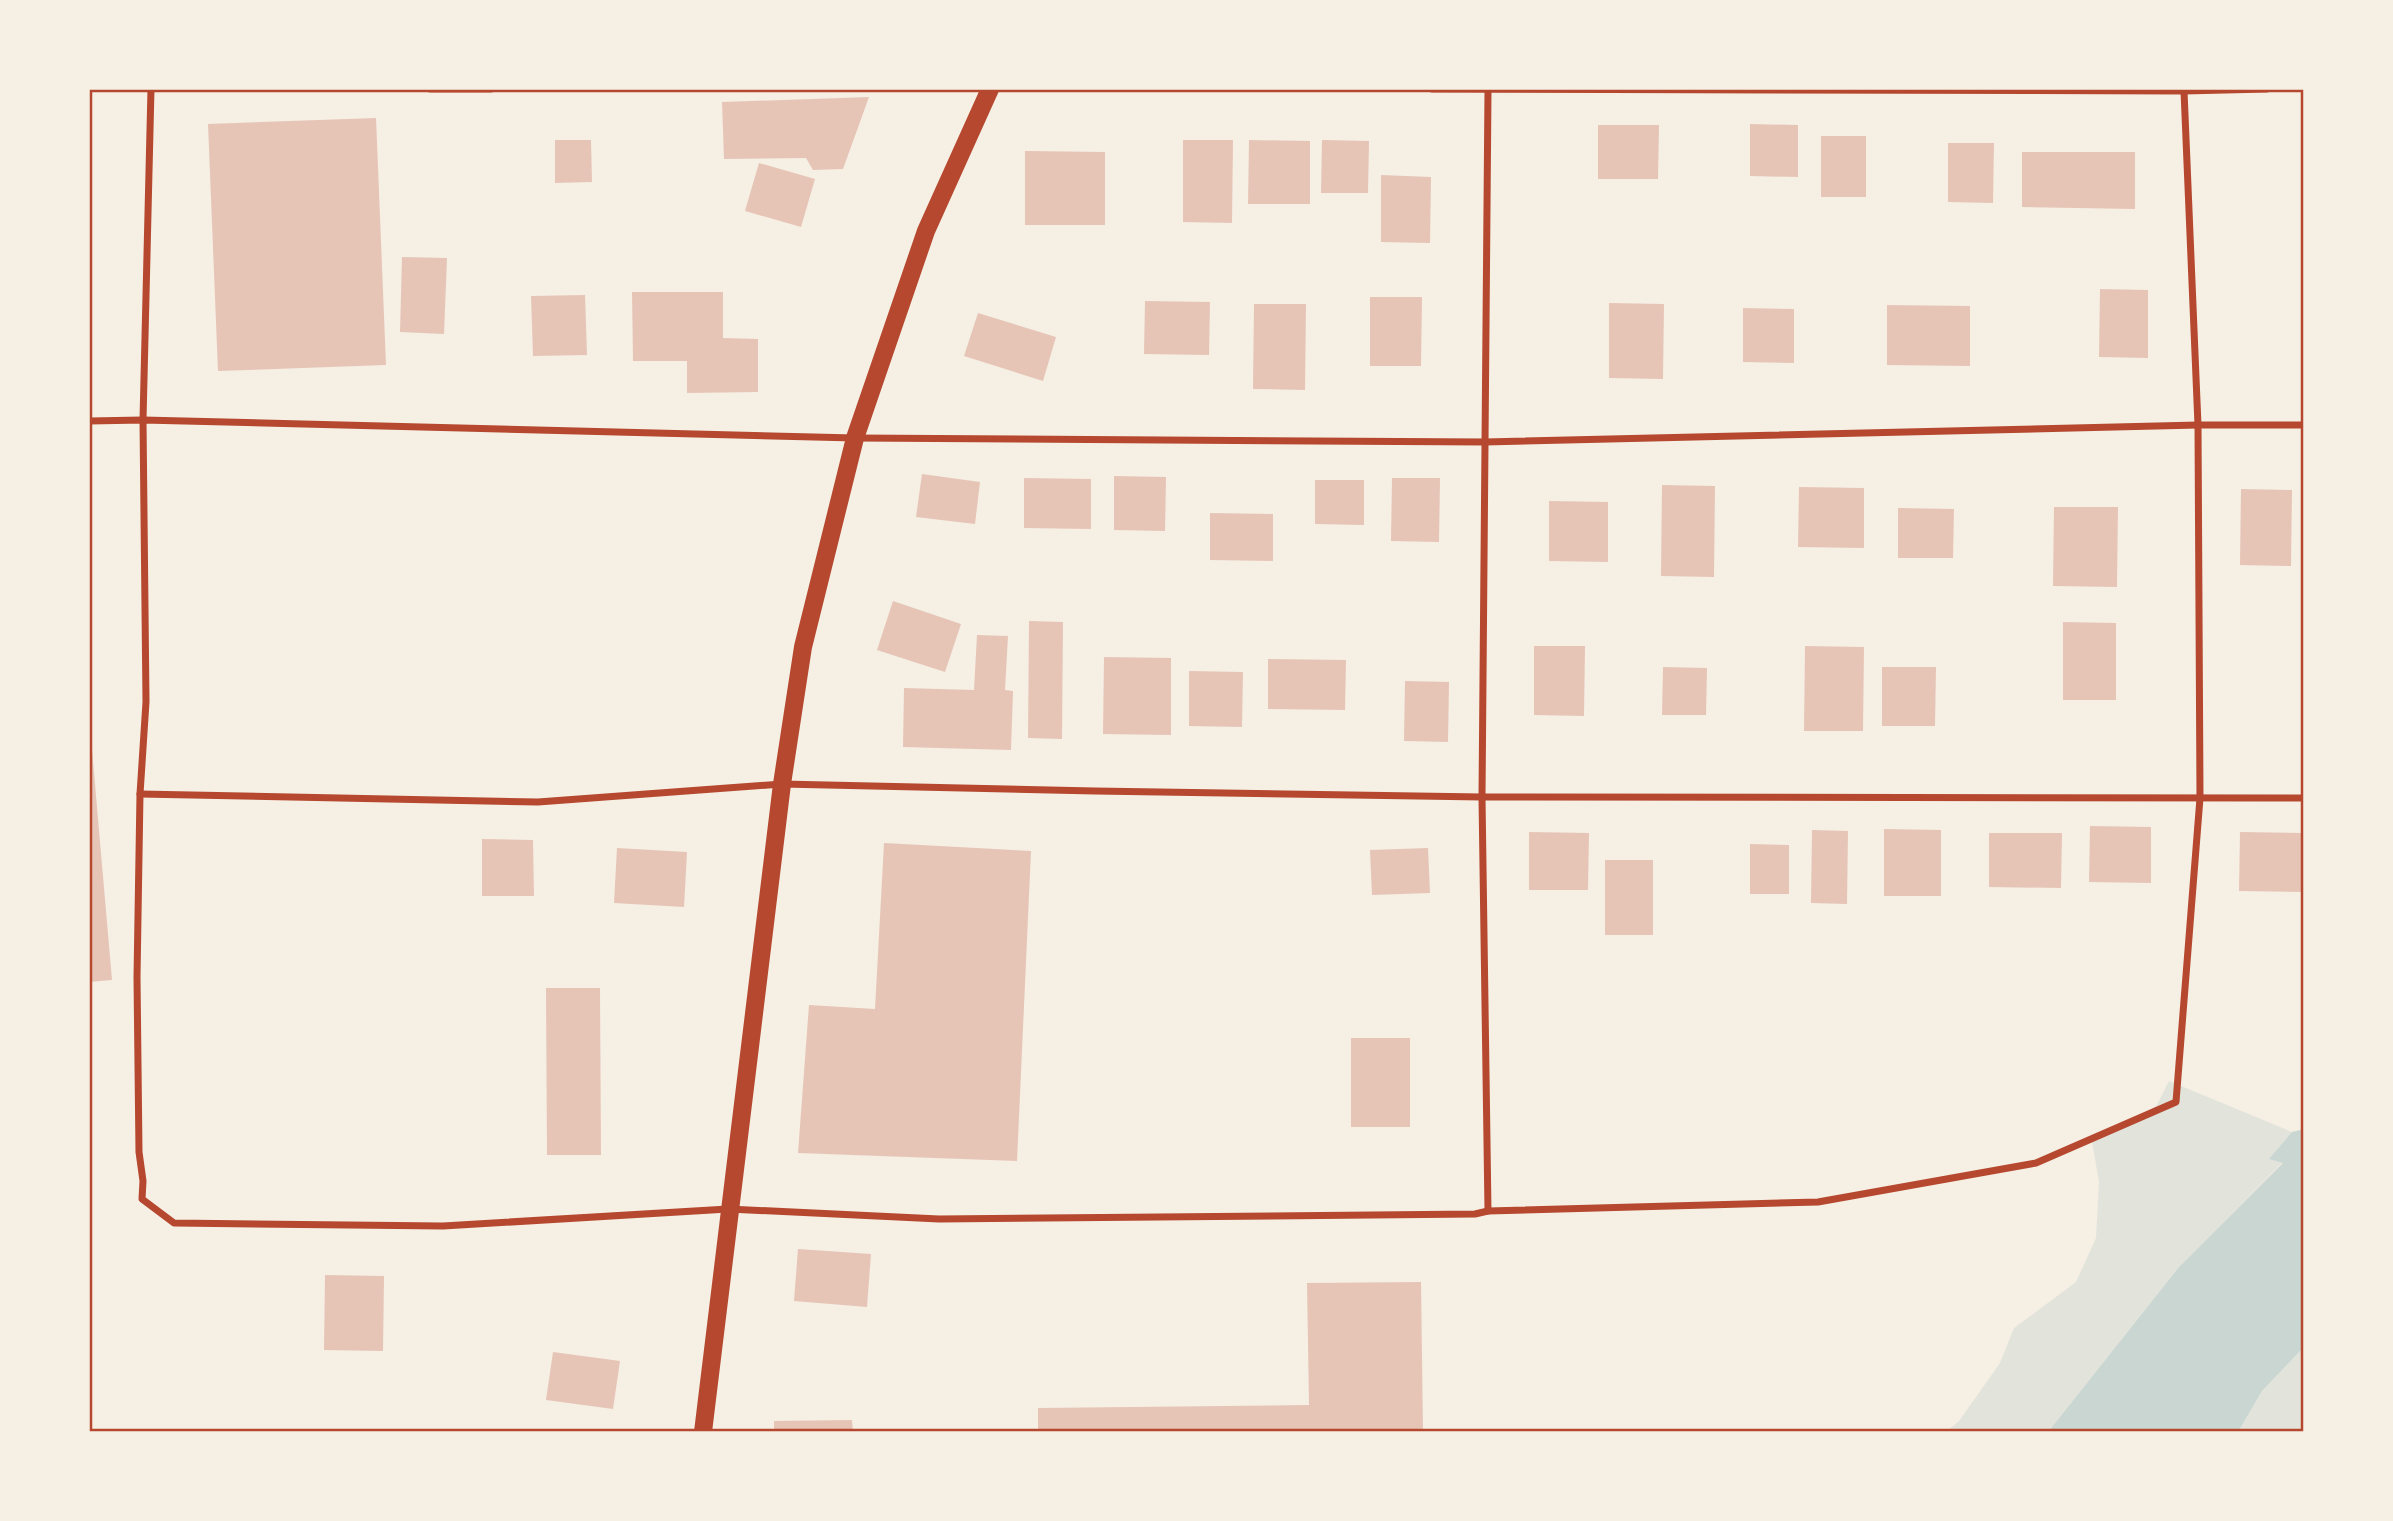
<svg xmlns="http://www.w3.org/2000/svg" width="2393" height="1521" viewBox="0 0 2393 1521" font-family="Ubuntu,sans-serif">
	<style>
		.green { fill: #e2e4dc }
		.water { fill: #c9d6d2 }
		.building { fill: #e6c5b7 }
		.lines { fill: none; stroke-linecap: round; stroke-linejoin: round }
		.minor { stroke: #b5482f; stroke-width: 7 }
		.primary { stroke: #b5482f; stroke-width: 18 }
		.neatline { fill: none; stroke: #b5482f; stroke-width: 2.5 }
	</style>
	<rect width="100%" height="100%" fill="#f6efe4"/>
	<!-- green -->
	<g class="green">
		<path d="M 2169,1081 L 2292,1132 L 2270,1159 L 2283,1162 L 2179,1267 L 2048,1432 L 1946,1432 L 1959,1421 L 2000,1363 L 2014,1328 L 2076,1282 L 2096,1238 L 2099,1182 L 2092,1142 L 2130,1125 L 2157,1105 Z"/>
		<path d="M 2304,1347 L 2304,1432 L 2238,1432 L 2262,1391 Z"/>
	</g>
	<!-- water -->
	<path class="water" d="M 2304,1129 L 2304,1347 L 2262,1391 L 2238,1432 L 2048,1432 L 2179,1267 L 2283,1163 L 2269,1159 L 2292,1132 Z"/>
	<!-- building -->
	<g class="building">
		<path d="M 869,97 L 843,169 L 813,170 L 806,158 L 724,159 L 722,102 Z"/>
		<path d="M 376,118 L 386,365 L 218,371 L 208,124 Z"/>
		<path d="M 1750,124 L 1798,125 L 1798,177 L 1750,176 Z"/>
		<path d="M 1598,125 L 1659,125 L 1658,179 L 1598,179 Z"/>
		<rect x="1821" y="136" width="45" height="61"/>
		<path d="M 555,140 L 591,140 L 592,182 L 555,183 Z"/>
		<path d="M 1183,140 L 1233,140 L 1232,223 L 1183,222 Z"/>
		<path d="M 1249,140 L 1310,141 L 1310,204 L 1248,204 Z"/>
		<path d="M 1322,140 L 1369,141 L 1368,193 L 1321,193 Z"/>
		<path d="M 1948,143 L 1994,143 L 1993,203 L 1948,202 Z"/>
		<path d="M 1025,151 L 1105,152 L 1105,225 L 1025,225 Z"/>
		<path d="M 2022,152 L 2135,152 L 2135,209 L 2022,207 Z"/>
		<path d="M 759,163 L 815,179 L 801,227 L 745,211 Z"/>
		<path d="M 1381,175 L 1431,177 L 1430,243 L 1381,242 Z"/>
		<path d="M 402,257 L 447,258 L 444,334 L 400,332 Z"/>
		<path d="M 2100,289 L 2148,290 L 2148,358 L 2099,357 Z"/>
		<path d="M 632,292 L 723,292 L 723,338 L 758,339 L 758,392 L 687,393 L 687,361 L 633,361 Z"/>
		<path d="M 585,295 L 587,355 L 533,356 L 531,296 Z"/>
		<path d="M 1370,297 L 1422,297 L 1421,366 L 1370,366 Z"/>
		<path d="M 1145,301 L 1210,302 L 1209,355 L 1144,354 Z"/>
		<path d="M 1609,303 L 1664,304 L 1663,379 L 1609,378 Z"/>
		<path d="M 1254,304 L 1306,304 L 1305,390 L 1253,389 Z"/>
		<path d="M 1887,305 L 1970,306 L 1970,366 L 1887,365 Z"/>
		<path d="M 1743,308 L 1794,309 L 1794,363 L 1743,362 Z"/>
		<path d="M 978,313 L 1056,337 L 1043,381 L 964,356 Z"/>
		<path d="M 922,474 L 980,482 L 975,524 L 916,517 Z"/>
		<path d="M 1114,476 L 1166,477 L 1165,531 L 1114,530 Z"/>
		<path d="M 1024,478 L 1091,479 L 1091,529 L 1024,528 Z"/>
		<path d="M 1392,478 L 1440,478 L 1439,542 L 1391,541 Z"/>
		<path d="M 1315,480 L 1364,480 L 1364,525 L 1315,524 Z"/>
		<path d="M 1662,485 L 1715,486 L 1714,577 L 1661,576 Z"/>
		<path d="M 1799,487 L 1864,488 L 1864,548 L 1798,547 Z"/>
		<path d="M 2241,489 L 2292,490 L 2291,566 L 2240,565 Z"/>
		<path d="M 1549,501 L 1608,502 L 1608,562 L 1549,561 Z"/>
		<path d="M 2054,507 L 2118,507 L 2117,587 L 2053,586 Z"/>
		<path d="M 1898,508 L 1954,509 L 1953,558 L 1898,558 Z"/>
		<path d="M 1210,513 L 1273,514 L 1273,561 L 1210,560 Z"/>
		<path d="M 893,601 L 961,624 L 945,672 L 877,650 Z"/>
		<path d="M 1029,621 L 1063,622 L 1062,739 L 1028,738 Z"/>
		<path d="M 2063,622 L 2116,623 L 2116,700 L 2063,700 Z"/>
		<path d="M 977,635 L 1008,636 L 1005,690 L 1013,691 L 1011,750 L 903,747 L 904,688 L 974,690 Z"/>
		<path d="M 1534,646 L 1585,646 L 1584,716 L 1534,715 Z"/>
		<path d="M 1805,646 L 1864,647 L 1863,731 L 1804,731 Z"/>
		<path d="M 1104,657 L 1171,658 L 1171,735 L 1103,734 Z"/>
		<path d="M 1268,659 L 1346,660 L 1345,710 L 1268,709 Z"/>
		<path d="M 1663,667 L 1707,668 L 1706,715 L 1662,715 Z"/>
		<path d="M 1882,667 L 1936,667 L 1935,726 L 1882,726 Z"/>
		<path d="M 1189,671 L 1243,672 L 1242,727 L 1189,726 Z"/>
		<path d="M 1405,681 L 1449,682 L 1448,742 L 1404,741 Z"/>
		<path d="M 89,738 L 91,738 L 112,980 L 89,982 Z"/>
		<path d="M 2090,826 L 2151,827 L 2151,883 L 2089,882 Z"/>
		<path d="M 1884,829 L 1941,830 L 1941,896 L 1884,896 Z"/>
		<path d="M 1812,830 L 1848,831 L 1847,904 L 1811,903 Z"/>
		<path d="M 1529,832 L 1589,833 L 1588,890 L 1529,890 Z"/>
		<path d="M 2240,832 L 2304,833 L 2304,892 L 2239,891 Z"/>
		<path d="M 1989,833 L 2062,833 L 2061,888 L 1989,887 Z"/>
		<path d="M 482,839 L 533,840 L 534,896 L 482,896 Z"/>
		<path d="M 884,843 L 1031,851 L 1017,1161 L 798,1153 L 809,1005 L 875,1009 Z"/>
		<path d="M 1750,844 L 1789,845 L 1789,894 L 1750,894 Z"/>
		<path d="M 617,848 L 687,852 L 684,907 L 614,903 Z"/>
		<path d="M 1428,848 L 1430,893 L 1372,895 L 1370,850 Z"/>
		<rect x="1605" y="860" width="48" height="75"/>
		<path d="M 546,988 L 600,988 L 601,1155 L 547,1155 Z"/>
		<rect x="1351" y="1038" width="59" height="89"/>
		<path d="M 798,1249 L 871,1254 L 867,1307 L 794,1301 Z"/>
		<path d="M 325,1275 L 384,1276 L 383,1351 L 324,1350 Z"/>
		<path d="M 1421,1282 L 1423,1432 L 1038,1432 L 1038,1408 L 1309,1405 L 1307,1283 Z"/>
		<path d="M 553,1352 L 620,1361 L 613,1409 L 546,1400 Z"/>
		<path d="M 852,1420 L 853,1432 L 774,1432 L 774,1421 Z"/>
	</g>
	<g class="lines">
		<!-- minor -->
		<g class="minor">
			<path d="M 151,89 L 143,420 L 146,702 L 140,794 L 137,977 L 139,1152 L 143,1181 L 142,1199 L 174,1223 L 443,1226 L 728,1209 L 939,1219 L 1475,1214 L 1488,1211 L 1818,1202 L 2036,1163 L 2176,1102 L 2200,798 L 2198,425 L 2184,91"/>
			<path d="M 430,89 L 491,89"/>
			<path d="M 1432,89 L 2184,91 L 2267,89"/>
			<path d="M 89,421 L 143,420 L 855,438 L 1485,442 L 2198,425 L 2304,425"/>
			<path d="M 140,794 L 538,802 L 782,784 L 1095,791 L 1482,797 L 2304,798"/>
			<path d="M 1488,1211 L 1482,797 L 1488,90"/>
		</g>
		<!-- primary -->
		<path class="primary" d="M 703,1432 L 782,784 L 803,647 L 855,438 L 926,231 L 990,89"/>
	</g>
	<!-- border -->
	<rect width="2393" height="1521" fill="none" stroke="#f6efe4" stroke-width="182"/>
	<rect x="91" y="91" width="2211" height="1339" class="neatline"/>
</svg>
